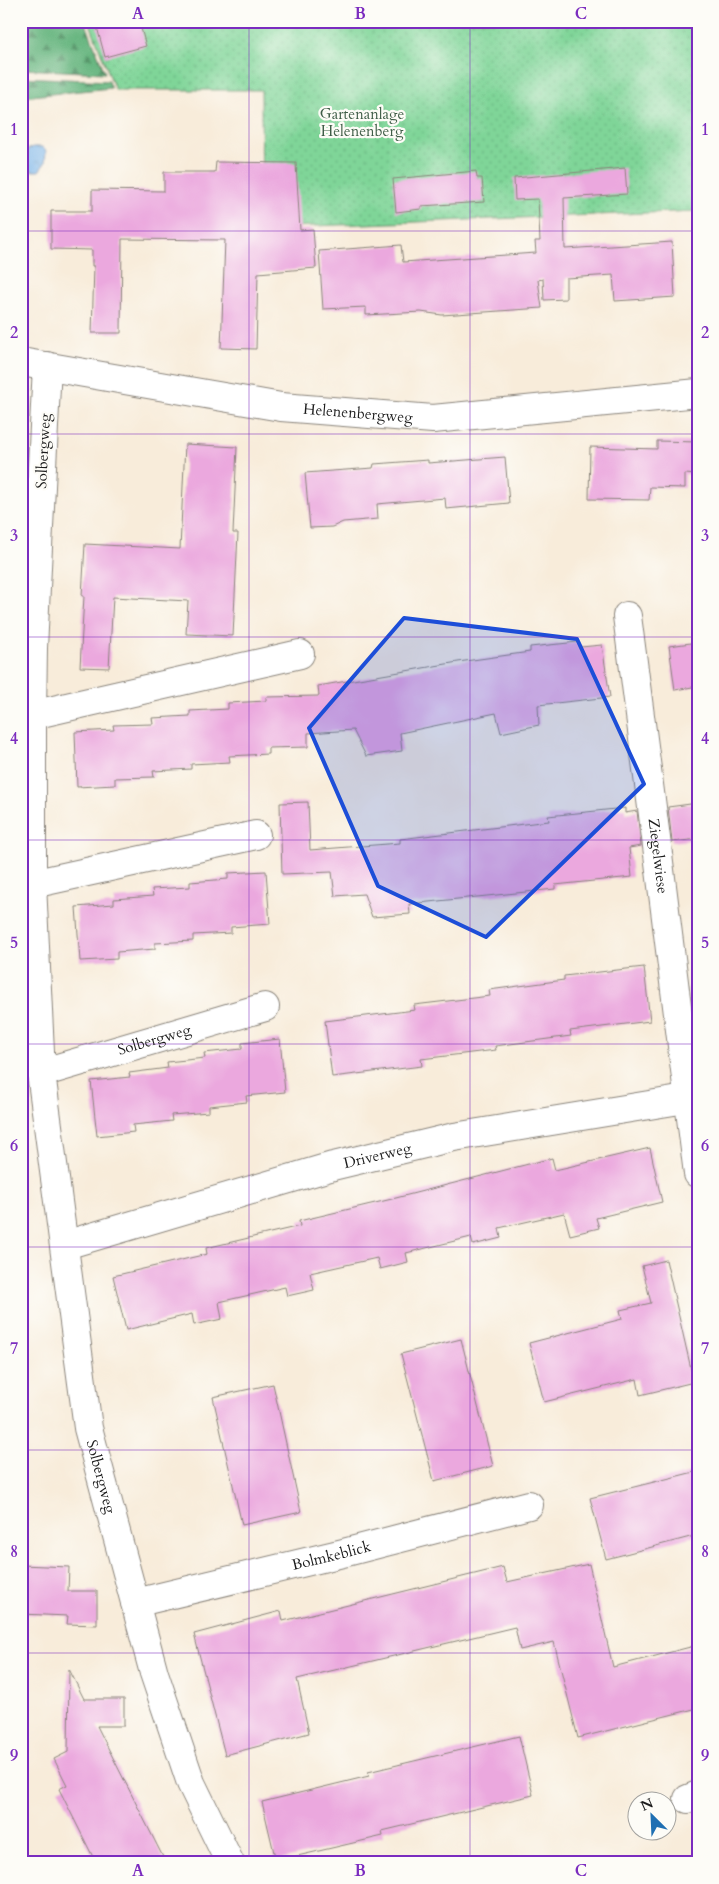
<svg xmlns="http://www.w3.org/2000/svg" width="719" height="1884" viewBox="0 0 719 1884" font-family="Cardo,serif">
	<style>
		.forest { fill: url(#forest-firs); stroke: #42694e }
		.garden { fill: url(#garden-dots); stroke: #4e785a }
		.water { fill: url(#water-ripples); stroke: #4a6782 }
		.building { fill: #eba8de }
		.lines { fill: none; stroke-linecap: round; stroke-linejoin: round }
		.minor-casing { stroke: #8a847b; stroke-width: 30 }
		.minor { stroke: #fff; stroke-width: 28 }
		.marked { fill: #1d4ed8; fill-opacity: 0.2; stroke: #1d4ed8; stroke-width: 4; stroke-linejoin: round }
		.grid { fill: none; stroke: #7b2cbf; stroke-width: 1; stroke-opacity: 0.55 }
		.labels { text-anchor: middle; stroke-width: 4.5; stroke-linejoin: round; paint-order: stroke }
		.park-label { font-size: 15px; fill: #3f5d47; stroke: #fdfcf7 }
		.street-label { font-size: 15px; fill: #1c1c1c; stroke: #fdfcf7 }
		.neatline { fill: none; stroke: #7b2cbf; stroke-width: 2 }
		.grid-label { font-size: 16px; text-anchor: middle; font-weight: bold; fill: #7b2cbf }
	</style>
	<defs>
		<pattern id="forest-firs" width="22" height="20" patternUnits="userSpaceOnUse" patternTransform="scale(1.25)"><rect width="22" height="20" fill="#67b680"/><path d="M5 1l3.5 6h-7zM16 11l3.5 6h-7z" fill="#549368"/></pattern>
		<pattern id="garden-dots" width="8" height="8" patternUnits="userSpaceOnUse" patternTransform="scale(1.25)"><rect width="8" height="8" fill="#7fd598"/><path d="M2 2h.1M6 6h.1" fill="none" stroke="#6db682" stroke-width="1.8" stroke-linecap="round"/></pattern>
		<pattern id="water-ripples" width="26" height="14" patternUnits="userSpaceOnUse" patternTransform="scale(1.25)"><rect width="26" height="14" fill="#78b2e8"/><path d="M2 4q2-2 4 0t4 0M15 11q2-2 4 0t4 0" fill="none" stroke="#6798c6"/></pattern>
	</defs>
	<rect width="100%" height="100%" fill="#fdfcf7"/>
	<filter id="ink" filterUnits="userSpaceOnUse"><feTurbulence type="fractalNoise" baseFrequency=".02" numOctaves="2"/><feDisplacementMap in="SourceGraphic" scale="10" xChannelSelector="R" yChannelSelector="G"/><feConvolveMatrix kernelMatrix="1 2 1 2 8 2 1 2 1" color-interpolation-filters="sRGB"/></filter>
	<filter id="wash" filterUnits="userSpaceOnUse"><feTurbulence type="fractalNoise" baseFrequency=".0096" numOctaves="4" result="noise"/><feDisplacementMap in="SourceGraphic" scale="20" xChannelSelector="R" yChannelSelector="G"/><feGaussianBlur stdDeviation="1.12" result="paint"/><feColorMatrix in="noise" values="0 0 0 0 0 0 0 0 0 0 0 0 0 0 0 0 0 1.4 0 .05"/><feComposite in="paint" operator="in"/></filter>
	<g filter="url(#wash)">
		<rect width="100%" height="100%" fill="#f8ecda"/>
		<!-- forest -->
		<g class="forest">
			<path d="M 21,21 L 85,21 L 105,73 L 21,69 Z"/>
			<path d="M 21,77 L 109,81 L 111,88 L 21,97 Z"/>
		</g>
		<!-- garden -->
		<path class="garden" d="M 89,21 L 698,21 L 698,211 L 262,228 L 261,90 L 115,90 Z"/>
		<!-- water -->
		<path class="water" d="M 33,147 L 42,147 L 46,151 L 45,163 L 39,171 L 21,171 L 21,153 Z"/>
		<g id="blocks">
			<!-- building -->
			<g class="building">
				<path d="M 120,21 L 139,21 L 146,46 L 105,57 L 97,27 Z"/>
				<path d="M 216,162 L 296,163 L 300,230 L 313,229 L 316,268 L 258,273 L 256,349 L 221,348 L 225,240 L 122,239 L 121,333 L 92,333 L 94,266 L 92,266 L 92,250 L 51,249 L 51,211 L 92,211 L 92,190 L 164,191 L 164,172 L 215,172 Z"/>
				<path d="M 625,168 L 627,194 L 564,198 L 565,249 L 672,242 L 675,297 L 615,301 L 613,275 L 566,278 L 566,299 L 544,300 L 543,279 L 538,280 L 542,308 L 442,315 L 421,312 L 366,315 L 366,307 L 323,309 L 319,251 L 401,245 L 403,262 L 536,253 L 535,241 L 540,241 L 538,199 L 515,200 L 514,178 Z"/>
				<path d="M 476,171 L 477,178 L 482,178 L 484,202 L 421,206 L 421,209 L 396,212 L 393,179 Z"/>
				<path d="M 657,441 L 698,442 L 698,475 L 685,474 L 685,488 L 650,487 L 649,500 L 589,499 L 590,447 L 657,449 Z"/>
				<path d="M 185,444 L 237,447 L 233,533 L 238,533 L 233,636 L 186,634 L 188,601 L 113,597 L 109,668 L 80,667 L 84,596 L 82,596 L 85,544 L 180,549 Z"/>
				<path d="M 505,457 L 509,503 L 446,509 L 445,498 L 377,504 L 378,519 L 343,522 L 332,527 L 310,528 L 305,473 L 373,468 L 374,464 L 428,460 L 428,463 Z"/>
				<path d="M 578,642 L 581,647 L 602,645 L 610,697 L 538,705 L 539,725 L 501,733 L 496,713 L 400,733 L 402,751 L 366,756 L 353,730 L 308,733 L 308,747 L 268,748 L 268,754 L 229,756 L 230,762 L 191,764 L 191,769 L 153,771 L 154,777 L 115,778 L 115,785 L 77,787 L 75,732 L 114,730 L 113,725 L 153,724 L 152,718 L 190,716 L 190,711 L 228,709 L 228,703 L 266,701 L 266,697 L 319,696 L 318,686 L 458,662 L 530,652 L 530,647 Z"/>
				<path d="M 698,642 L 698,686 L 675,690 L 669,646 Z"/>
				<path d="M 308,802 L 310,850 L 400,843 L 400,839 L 549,821 L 548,816 L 625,808 L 625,813 L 637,811 L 641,846 L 629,848 L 632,877 L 555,885 L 555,889 L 409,904 L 410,914 L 372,917 L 364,894 L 335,896 L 332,872 L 282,874 L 280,803 Z"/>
				<path d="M 698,803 L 698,839 L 672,842 L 668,807 Z"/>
				<path d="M 266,871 L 270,924 L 231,927 L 231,933 L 193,935 L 193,941 L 155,943 L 155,949 L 117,952 L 117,959 L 80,961 L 76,907 L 114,904 L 114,899 L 153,896 L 152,889 L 190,887 L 190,882 L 228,879 L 228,873 Z"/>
				<path d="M 644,967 L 650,1021 L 570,1031 L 571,1036 L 495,1046 L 496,1050 L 421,1059 L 422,1066 L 332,1077 L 325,1021 L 415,1010 L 414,1005 L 490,996 L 489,990 L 564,980 L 564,976 Z"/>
				<path d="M 280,1039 L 285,1092 L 246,1096 L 247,1102 L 209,1106 L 209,1112 L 171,1115 L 172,1121 L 133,1125 L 134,1132 L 97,1136 L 91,1081 L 130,1077 L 129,1073 L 168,1068 L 167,1062 L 205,1058 L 204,1053 L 242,1049 L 242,1043 Z"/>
				<path d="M 650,1148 L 662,1202 L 596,1218 L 599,1228 L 570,1235 L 564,1213 L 499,1228 L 501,1238 L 473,1245 L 471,1237 L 406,1253 L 408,1262 L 380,1269 L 377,1258 L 310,1273 L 314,1290 L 287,1296 L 285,1287 L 219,1302 L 222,1319 L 194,1325 L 192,1314 L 126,1330 L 113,1276 L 207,1254 L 206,1248 L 300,1226 L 299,1221 L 392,1199 L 552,1158 L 555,1170 Z"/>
				<path d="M 666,1260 L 694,1382 L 640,1395 L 637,1379 L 544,1402 L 529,1343 L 622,1319 L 620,1310 L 651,1303 L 642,1266 Z"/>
				<path d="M 461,1339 L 493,1466 L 434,1481 L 401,1354 Z"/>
				<path d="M 273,1384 L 301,1512 L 242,1525 L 213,1397 Z"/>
				<path d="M 698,1471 L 698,1535 L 606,1559 L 590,1498 Z"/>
				<path d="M 589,1564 L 613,1667 L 698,1645 L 698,1708 L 578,1738 L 554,1642 L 520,1650 L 515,1627 L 297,1679 L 309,1733 L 225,1755 L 194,1634 L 281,1611 L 283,1621 L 503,1567 L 507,1582 Z"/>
				<path d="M 21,1565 L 69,1567 L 68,1591 L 97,1591 L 97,1625 L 67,1624 L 68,1616 L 21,1614 Z"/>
				<path d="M 69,1669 L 84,1699 L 124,1699 L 124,1726 L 97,1726 L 166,1863 L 96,1863 L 59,1789 L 67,1785 L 54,1759 L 68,1752 Z"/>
				<path d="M 519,1736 L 533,1795 L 382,1831 L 383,1836 L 276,1861 L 262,1802 L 369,1776 L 368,1772 Z"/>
			</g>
		</g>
	</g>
	<g filter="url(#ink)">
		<use href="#blocks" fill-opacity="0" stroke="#8a847b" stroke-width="1"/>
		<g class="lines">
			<defs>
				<g id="minor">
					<path id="s1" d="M 21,362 L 281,407 L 433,419 L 698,393"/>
					<path id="s2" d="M 47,366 L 33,648 L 32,715 L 32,884 L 41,1073 L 88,1428 L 154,1673 L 191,1783 L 230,1863"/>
					<path id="s3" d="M 627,616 L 656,838 L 698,1174"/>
					<path d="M 32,715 L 300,654"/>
					<path d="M 32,884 L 256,835"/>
					<path id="s4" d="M 41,1073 L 265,1007"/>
					<path id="s5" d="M 65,1245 L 333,1166 L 454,1137 L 698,1097"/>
					<path id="s6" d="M 135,1603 L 343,1553 L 529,1505"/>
					<path d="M 688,1799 L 698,1795"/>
				</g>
			</defs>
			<!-- minor casing -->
			<use href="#minor" class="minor-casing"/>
			<!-- minor -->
			<use href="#minor" class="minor"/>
		</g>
	</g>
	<!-- marked area -->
	<path class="marked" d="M 404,618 L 577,639 L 644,784 L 486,937 L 378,886 L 309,728 Z"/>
	<!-- grid -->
	<path class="grid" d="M 249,21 L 249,1863M 470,21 L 470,1863M 21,231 L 698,231M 21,434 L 698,434M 21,637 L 698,637M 21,840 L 698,840M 21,1044 L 698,1044M 21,1247 L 698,1247M 21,1450 L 698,1450M 21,1653 L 698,1653"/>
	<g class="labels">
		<!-- park labels -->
		<g class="park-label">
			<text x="362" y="119">Gartenanlage<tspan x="362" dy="17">Helenenberg</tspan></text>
		</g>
		<!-- street labels -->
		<g class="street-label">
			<text dy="5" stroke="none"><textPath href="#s1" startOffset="341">Helenenbergweg</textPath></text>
			<text transform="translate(43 451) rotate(-87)" y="5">Solbergweg</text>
			<text dy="5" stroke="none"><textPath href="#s3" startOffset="242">Ziegelwiese</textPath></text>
			<text dy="5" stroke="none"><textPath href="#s4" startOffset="118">Solbergweg</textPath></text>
			<text dy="5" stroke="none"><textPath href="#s5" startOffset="325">Driverweg</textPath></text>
			<text dy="5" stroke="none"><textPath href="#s2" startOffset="1116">Solbergweg</textPath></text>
			<text dy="5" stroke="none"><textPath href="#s6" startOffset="202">Bolmkeblick</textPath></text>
		</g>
	</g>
	<!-- margin -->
	<rect width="719" height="1884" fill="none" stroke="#fdfcf7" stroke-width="55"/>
	<!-- north arrow -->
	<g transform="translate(652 1816) rotate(336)"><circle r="24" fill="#fdfcf7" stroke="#a3a29f"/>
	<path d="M0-4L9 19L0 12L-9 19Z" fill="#1f6fb2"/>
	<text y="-8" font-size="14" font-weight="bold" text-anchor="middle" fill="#1c1c1c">N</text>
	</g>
	<rect x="28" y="28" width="664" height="1828" class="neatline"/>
	<g class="grid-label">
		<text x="138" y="19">A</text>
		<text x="360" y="19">B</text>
		<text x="581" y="19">C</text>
		<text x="14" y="135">1</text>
		<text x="705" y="135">1</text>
		<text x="14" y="338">2</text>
		<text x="705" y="338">2</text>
		<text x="14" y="541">3</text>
		<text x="705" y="541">3</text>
		<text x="14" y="744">4</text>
		<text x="705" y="744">4</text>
		<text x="14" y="948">5</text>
		<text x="705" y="948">5</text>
		<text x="14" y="1151">6</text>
		<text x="705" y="1151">6</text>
		<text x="14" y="1354">7</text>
		<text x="705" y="1354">7</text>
		<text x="14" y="1557">8</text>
		<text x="705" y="1557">8</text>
		<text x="14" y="1761">9</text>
		<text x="705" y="1761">9</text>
		<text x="138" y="1876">A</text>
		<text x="360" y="1876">B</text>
		<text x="581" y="1876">C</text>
	</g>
</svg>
